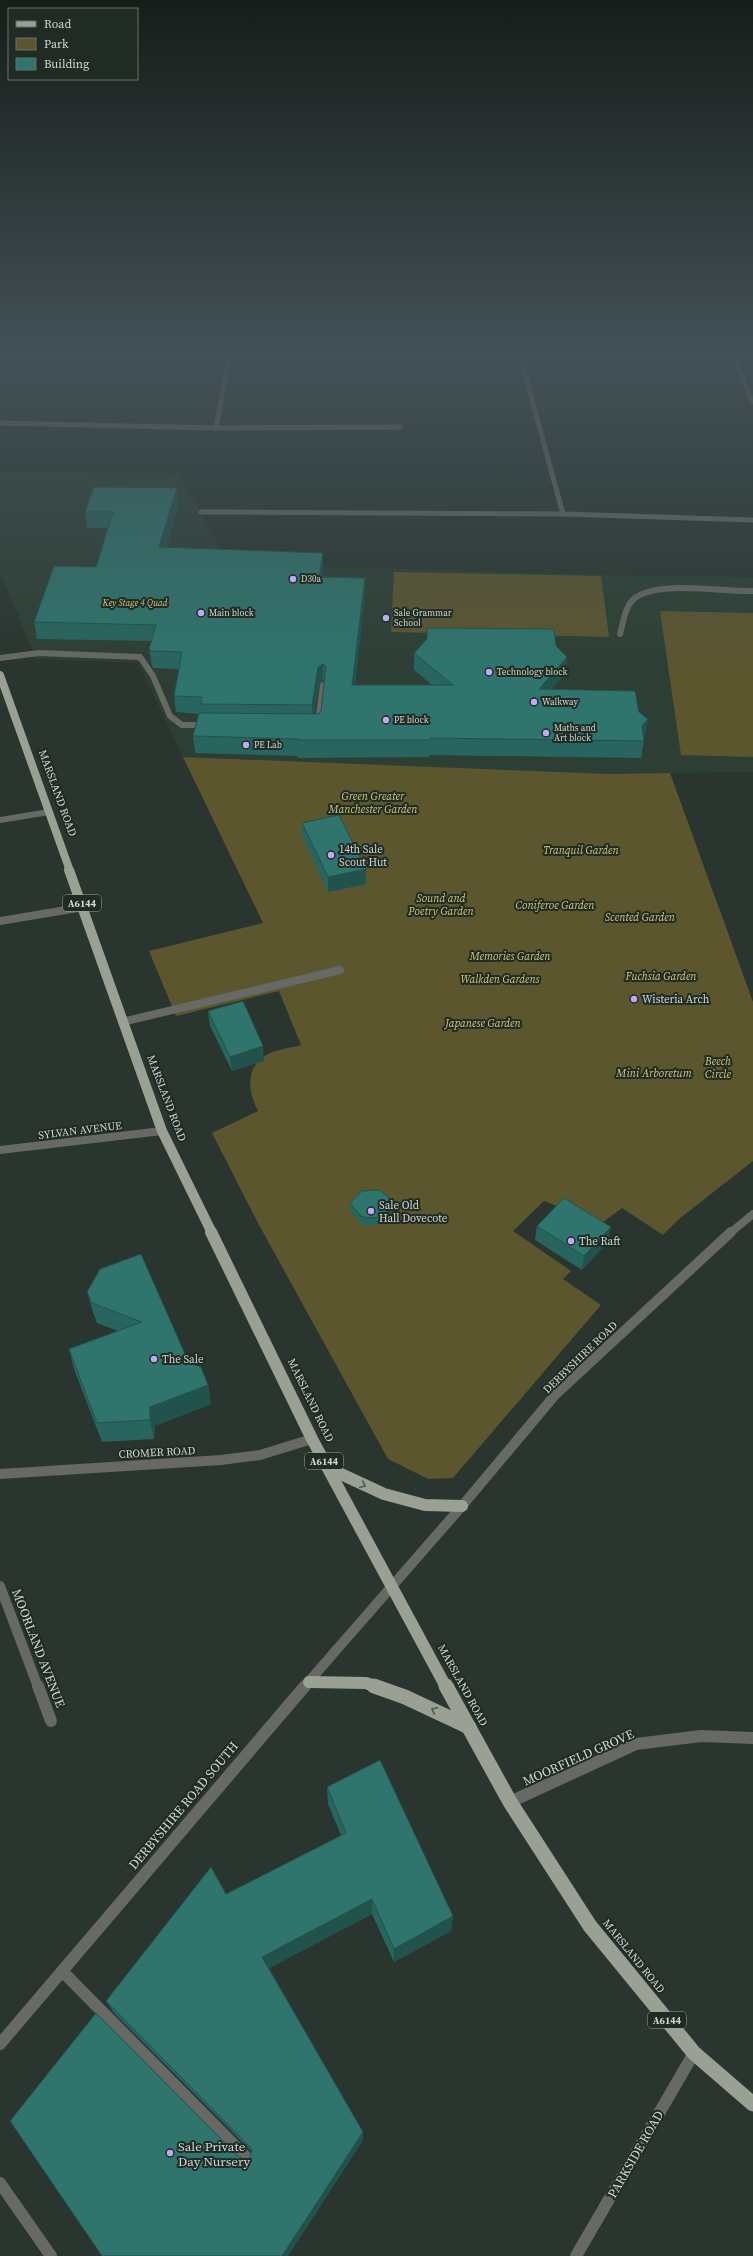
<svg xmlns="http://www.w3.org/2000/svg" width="753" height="2256" viewBox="0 0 753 2256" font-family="'Source Serif 4',serif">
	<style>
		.built { fill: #2d3f34 }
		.green { fill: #5c562f }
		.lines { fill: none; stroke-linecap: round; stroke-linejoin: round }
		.service-far3 { stroke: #666964; stroke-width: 5 }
		.service-far2 { stroke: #666964; stroke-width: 6 }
		.service-far1 { stroke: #666964; stroke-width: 8 }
		.service { stroke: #666964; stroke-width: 12 }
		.minor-far4 { stroke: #666964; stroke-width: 5 }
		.minor-far3 { stroke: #666964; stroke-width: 6 }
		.minor-far2 { stroke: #666964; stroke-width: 8 }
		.minor-far1 { stroke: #666964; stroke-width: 10 }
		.minor { stroke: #666964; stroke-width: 12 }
		.tertiary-far2 { stroke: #666964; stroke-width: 8 }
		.tertiary-far1 { stroke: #666964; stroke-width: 10 }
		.tertiary { stroke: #666964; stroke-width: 12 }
		.primary-far3 { stroke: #9aa094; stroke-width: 8 }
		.primary-far2 { stroke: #9aa094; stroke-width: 10 }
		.primary-far1 { stroke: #9aa094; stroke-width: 12 }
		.primary { stroke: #9aa094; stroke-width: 15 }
		.wall { fill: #28655e; fill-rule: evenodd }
		.shaded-wall { fill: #21524c }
		.building { fill: #2f756d; stroke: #21524c }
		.oneway { stroke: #515a51 }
		.poi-dot { fill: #bda9f5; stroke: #202b24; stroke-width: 1.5 }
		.labels { text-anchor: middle; stroke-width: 4; stroke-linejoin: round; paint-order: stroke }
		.far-poi-label { font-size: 9px; fill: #cfd7d2; stroke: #202b24; text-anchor: start }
		.far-park-label { font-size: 9px; font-style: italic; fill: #d3c778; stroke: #202b24 }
		.shield { fill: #202b24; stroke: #9aa39e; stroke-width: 1 }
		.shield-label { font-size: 10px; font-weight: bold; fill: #cfd7d2 }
		.street-label { font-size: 11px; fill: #cfd7d2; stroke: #202b24 }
		.park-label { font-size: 11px; font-style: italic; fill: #d3c778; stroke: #202b24 }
		.poi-label { font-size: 11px; fill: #cfd7d2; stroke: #202b24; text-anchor: start }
		.near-street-label { font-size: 13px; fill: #cfd7d2; stroke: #202b24 }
		.near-poi-label { font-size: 13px; fill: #cfd7d2; stroke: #202b24; text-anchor: start }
	</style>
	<rect width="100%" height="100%" fill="#29352e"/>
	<!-- built -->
	<path class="built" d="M 0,472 L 179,474 L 230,564 L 644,576 L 753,577 L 753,772 L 610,774 L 183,757 L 138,663 L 36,659 L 0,572 Z"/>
	<!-- green -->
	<g class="green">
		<path d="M 394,572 L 601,576 L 609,637 L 391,632 Z"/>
		<path d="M 660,611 L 753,613 L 753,757 L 681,755 Z"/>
		<path d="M 183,757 L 610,774 L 670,773 L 753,1002 L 753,1161 L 679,1219 L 663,1235 L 622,1208 L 602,1223 L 544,1201 L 513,1231 L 571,1271 L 563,1279 L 601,1305 L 453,1478 L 428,1479 L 388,1459 L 259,1225 L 212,1133 L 258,1111 C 248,1091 244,1067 268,1054 C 278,1049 291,1048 301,1045 L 279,991 L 176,1016 L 149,951 L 263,923 Z"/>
	</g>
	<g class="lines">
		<!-- service-far3 -->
		<path class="service-far3" d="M 201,512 L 228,512"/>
		<!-- service-far2 -->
		<g class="service-far2">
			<path d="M 620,634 C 623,623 625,605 635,598 C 659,580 723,592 753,591"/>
			<path d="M 0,658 L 39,653 L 140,657 L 153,676 L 170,716 L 182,725 L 207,725"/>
			<path d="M 318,722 L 323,685"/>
		</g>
		<!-- service-far1 -->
		<g class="service-far1">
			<path d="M 0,921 L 84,907"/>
			<path d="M 122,1022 L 340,970"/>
		</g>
		<!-- service -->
		<path class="service" d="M 62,1971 L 249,2160"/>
		<!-- minor-far4 -->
		<g class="minor-far4">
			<path d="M 519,352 L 563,514"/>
			<path d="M 733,352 L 752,402"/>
			<path d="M 0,423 L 216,428 L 400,427"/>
			<path d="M 216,428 L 230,352"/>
			<path d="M 228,512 L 563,514 L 753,520"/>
		</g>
		<!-- minor-far3 -->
		<path class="minor-far3" d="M 0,820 L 49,812"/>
		<!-- minor-far2 -->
		<path class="minor-far2" d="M 0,1150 L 162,1131"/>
		<!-- minor-far1 -->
		<g class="minor-far1">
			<path d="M 0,1474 L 221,1460 L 260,1455 L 312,1439"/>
			<path d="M 0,1586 L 38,1687"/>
		</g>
		<!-- minor -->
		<g class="minor">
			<path d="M 38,1686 L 51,1721"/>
			<path d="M 510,1802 L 636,1744 L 701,1736 L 753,1738"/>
			<path d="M 0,2183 L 51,2256"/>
			<path d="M 576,2256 L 694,2053"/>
		</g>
		<!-- tertiary-far2 -->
		<path class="tertiary-far2" d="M 730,1233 L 753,1214"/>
		<!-- tertiary-far1 -->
		<path class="tertiary-far1" d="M 304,1687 L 462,1506 L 555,1395 L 731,1232"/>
		<!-- tertiary -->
		<path class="tertiary" d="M 0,2044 L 305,1686"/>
		<!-- primary-far3 -->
		<path class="primary-far3" d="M 0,675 L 70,871"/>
		<!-- primary-far2 -->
		<path class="primary-far2" d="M 69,870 L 162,1131 L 212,1233"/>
		<!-- primary-far1 -->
		<g class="primary-far1">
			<path d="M 211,1232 L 312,1439 L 446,1687"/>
			<path d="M 328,1468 L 384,1494 L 425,1505 L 462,1506"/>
			<path d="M 309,1682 L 366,1683 L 377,1687"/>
		</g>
		<!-- primary -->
		<g class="primary">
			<path d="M 374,1686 L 405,1697 L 469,1727"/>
			<path d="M 446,1686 L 510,1802 L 590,1926 L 694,2053 L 753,2104"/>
		</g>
	</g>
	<!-- wall -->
	<g class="wall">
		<path d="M 177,488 L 179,504 L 166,548 L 323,569 L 322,577 L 365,594 L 355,685 L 432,685 L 414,670 L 414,653 L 556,646 L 567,657 L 565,674 L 551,689 L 639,712 L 648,719 L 645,736 L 644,738 L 644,741 L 641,758 L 429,755 L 429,757 L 298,758 L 298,756 L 195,753 L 193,736 L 199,714 L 176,712 L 174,696 L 179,669 L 153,668 L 152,666 L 149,649 L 152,641 L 37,639 L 34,622 L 96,567 L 108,528 L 87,528 L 85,512 ZM 323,681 L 325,681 L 321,711 L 319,714 L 314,714 L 319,684 Z"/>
		<path d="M 302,823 L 366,884 L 328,892 L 303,838 Z"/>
		<path d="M 208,1011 L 264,1061 L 232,1071 L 210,1026 Z"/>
		<path d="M 350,1203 L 391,1208 L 391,1215 L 380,1224 L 367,1226 L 361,1224 L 350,1210 Z"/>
		<path d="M 537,1226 L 608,1242 L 582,1270 L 535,1240 Z"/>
		<path d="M 100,1269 L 189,1363 L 208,1385 L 211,1404 L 155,1426 L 154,1439 L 102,1442 L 74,1369 L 69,1349 L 118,1331 L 97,1323 L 93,1312 L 87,1292 Z"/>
		<path d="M 327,1787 L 453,1916 L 451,1931 L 394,1962 L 372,1914 L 269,1968 L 363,2132 L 363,2140 L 288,2256 L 239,2157 L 246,2160 L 250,2157 L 252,2152 L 114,2013 L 106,2001 L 341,1835 L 328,1804 Z"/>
	</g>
	<!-- shaded-wall -->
	<g class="shaded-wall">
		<path d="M 177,488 L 179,504 L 161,564 L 159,547 Z"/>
		<path d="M 323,553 L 323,569 L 320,593 L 319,577 Z"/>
		<path d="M 365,578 L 365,594 L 353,702 L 352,685 Z"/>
		<path d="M 567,657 L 565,674 L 537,706 L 539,689 Z"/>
		<path d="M 323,664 L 323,681 L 319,684 L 313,722 L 312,705 L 318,667 Z"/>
		<path d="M 648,719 L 645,736 L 641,741 L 642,726 Z"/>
		<path d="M 366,869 L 366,884 L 328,892 L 328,877 Z"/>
		<path d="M 263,1046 L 264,1061 L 232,1071 L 230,1057 Z"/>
		<path d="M 391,1208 L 391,1215 L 380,1224 L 380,1217 Z"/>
		<path d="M 611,1227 L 608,1242 L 582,1270 L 584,1256 Z"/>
		<path d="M 208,1385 L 211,1404 L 155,1426 L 154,1439 L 150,1420 L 150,1407 Z"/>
		<path d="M 372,1899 L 372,1914 L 266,1970 L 262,1957 Z"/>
		<path d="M 453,1916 L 451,1931 L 394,1962 L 394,1949 Z"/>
		<path d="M 363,2132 L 363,2140 L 288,2256 L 282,2256 Z"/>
	</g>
	<!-- building -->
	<g class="building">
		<path d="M 94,487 L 177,488 L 159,547 L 323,553 L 319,577 L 365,578 L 352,685 L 453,685 L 414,653 L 427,639 L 427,628 L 554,629 L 556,646 L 567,657 L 539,689 L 635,691 L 639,712 L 648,719 L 642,726 L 644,741 L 430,738 L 430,740 L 297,740 L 298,739 L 193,736 L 199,713 L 319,714 L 321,711 L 326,666 L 323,664 L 318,667 L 312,705 L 201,704 L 202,697 L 174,696 L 182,652 L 151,651 L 149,649 L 156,625 L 34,622 L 54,566 L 96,567 L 113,512 L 85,512 Z"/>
		<path d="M 339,815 L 366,869 L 328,877 L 302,823 Z"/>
		<path d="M 243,1001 L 263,1046 L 230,1057 L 208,1011 Z"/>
		<path d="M 379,1190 L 388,1196 L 391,1208 L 380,1217 L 367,1218 L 361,1216 L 350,1203 L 362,1191 Z"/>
		<path d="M 564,1198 L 611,1227 L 584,1256 L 537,1226 Z"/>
		<path d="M 141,1254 L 189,1363 L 201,1367 L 208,1385 L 150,1407 L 150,1420 L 97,1423 L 69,1349 L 142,1322 L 92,1303 L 87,1292 L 100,1269 Z"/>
		<path d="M 380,1760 L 453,1916 L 394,1949 L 372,1899 L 262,1957 L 363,2132 L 282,2256 L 102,2256 L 10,2121 L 96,2013 L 239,2157 L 246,2160 L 250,2157 L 252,2150 L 250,2147 L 106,2001 L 211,1867 L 226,1894 L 346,1833 L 327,1787 Z"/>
	</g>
	<!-- one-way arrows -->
	<defs><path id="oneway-chevron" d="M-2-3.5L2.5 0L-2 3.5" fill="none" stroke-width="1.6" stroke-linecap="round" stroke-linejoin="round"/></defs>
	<g class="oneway">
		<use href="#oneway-chevron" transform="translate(363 1485) rotate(25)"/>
		<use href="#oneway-chevron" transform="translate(434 1710) rotate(-155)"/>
	</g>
	<!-- sky -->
	<linearGradient id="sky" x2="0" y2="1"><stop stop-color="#171d19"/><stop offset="0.53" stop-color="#435157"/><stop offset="1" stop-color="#435157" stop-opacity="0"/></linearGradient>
	<rect width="753" height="668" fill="url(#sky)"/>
	<!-- markers -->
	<g class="poi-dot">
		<circle cx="293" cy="579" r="4"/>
		<circle cx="201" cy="613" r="4"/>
		<circle cx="386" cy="618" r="4"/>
		<circle cx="489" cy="672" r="4"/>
		<circle cx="534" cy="702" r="4"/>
		<circle cx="386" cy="720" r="4"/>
		<circle cx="546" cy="733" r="4"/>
		<circle cx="246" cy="745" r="4"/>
		<circle cx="331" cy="855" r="4"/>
		<circle cx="634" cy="999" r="4"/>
		<circle cx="371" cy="1211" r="4"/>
		<circle cx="571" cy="1241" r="4"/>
		<circle cx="154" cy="1359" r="4"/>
		<circle cx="170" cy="2153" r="4"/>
	</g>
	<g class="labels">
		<!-- far-poi labels -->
		<g class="far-poi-label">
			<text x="301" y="582">D30a</text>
			<text x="209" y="616">Main block</text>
			<text x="394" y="616">Sale Grammar<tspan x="394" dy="10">School</tspan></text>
			<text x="497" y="675">Technology block</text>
			<text x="542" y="705">Walkway</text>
			<text x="394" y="723">PE block</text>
			<text x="554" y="731">Maths and<tspan x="554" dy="10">Art block</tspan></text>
			<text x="254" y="748">PE Lab</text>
		</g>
		<!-- far-park labels -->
		<g class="far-park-label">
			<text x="135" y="606">Key Stage 4 Quad</text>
		</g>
		<!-- shield labels -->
		<g class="shield">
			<rect x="63" y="895" width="38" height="16" rx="3"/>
			<rect x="305" y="1453" width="38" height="16" rx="3"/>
			<rect x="648" y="2012" width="38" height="16" rx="3"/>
		</g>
		<g class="shield-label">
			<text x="82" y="907">A6144</text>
			<text x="324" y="1465">A6144</text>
			<text x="667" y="2024">A6144</text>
		</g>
		<!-- street labels -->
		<g class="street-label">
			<text transform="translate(58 793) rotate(70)" y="4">MARSLAND ROAD</text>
			<text transform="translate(167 1098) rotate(69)" y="4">MARSLAND ROAD</text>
			<text transform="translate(80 1130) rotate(-7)" y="4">SYLVAN AVENUE</text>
			<text transform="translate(580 1357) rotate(-44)" y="4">DERBYSHIRE ROAD</text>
			<text transform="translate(311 1400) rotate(64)" y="4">MARSLAND ROAD</text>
			<text transform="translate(157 1452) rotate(-3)" y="4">CROMER ROAD</text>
			<text transform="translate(463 1685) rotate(61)" y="4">MARSLAND ROAD</text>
			<text transform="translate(634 1956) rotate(51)" y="4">MARSLAND ROAD</text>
		</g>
		<!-- park labels -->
		<g class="park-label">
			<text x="373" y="800">Green Greater<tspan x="373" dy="13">Manchester Garden</tspan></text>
			<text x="581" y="854">Tranquil Garden</text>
			<text x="441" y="902">Sound and<tspan x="441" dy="13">Poetry Garden</tspan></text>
			<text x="555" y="909">Coniferoe Garden</text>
			<text x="640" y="921">Scented Garden</text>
			<text x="510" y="960">Memories Garden</text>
			<text x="661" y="980">Fuchsia Garden</text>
			<text x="500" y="983">Walkden Gardens</text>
			<text x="483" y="1027">Japanese Garden</text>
			<text x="718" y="1065">Beech<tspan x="718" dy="13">Circle</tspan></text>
			<text x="654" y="1077">Mini Arboretum</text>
		</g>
		<!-- poi labels -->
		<g class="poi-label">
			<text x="339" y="853">14th Sale<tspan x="339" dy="13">Scout Hut</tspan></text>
			<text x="642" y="1003">Wisteria Arch</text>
			<text x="379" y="1209">Sale Old<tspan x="379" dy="13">Hall Dovecote</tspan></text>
			<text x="579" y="1245">The Raft</text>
			<text x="162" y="1363">The Sale</text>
		</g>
		<!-- near-street labels -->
		<g class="near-street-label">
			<text transform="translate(39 1648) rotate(69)" y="5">MOORLAND AVENUE</text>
			<text transform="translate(578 1757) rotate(-24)" y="5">MOORFIELD GROVE</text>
			<text transform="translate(183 1805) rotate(-50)" y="5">DERBYSHIRE ROAD SOUTH</text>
			<text transform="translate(635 2154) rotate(-60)" y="5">PARKSIDE ROAD</text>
		</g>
		<!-- near-poi labels -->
		<g class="near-poi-label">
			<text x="178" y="2151">Sale Private<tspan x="178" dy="15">Day Nursery</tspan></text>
		</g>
	</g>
	<!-- legend -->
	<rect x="8" y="8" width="130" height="72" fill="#202b24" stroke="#66706a"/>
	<rect x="16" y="21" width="20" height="6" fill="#9aa094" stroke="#66706a"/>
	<text x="44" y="28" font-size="12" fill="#cfd7d2">Road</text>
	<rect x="16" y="38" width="20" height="12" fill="#5c562f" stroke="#66706a"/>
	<text x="44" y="48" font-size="12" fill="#cfd7d2">Park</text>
	<rect x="16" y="58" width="20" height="12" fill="#2f756d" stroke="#66706a"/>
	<text x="44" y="68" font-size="12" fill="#cfd7d2">Building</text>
</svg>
